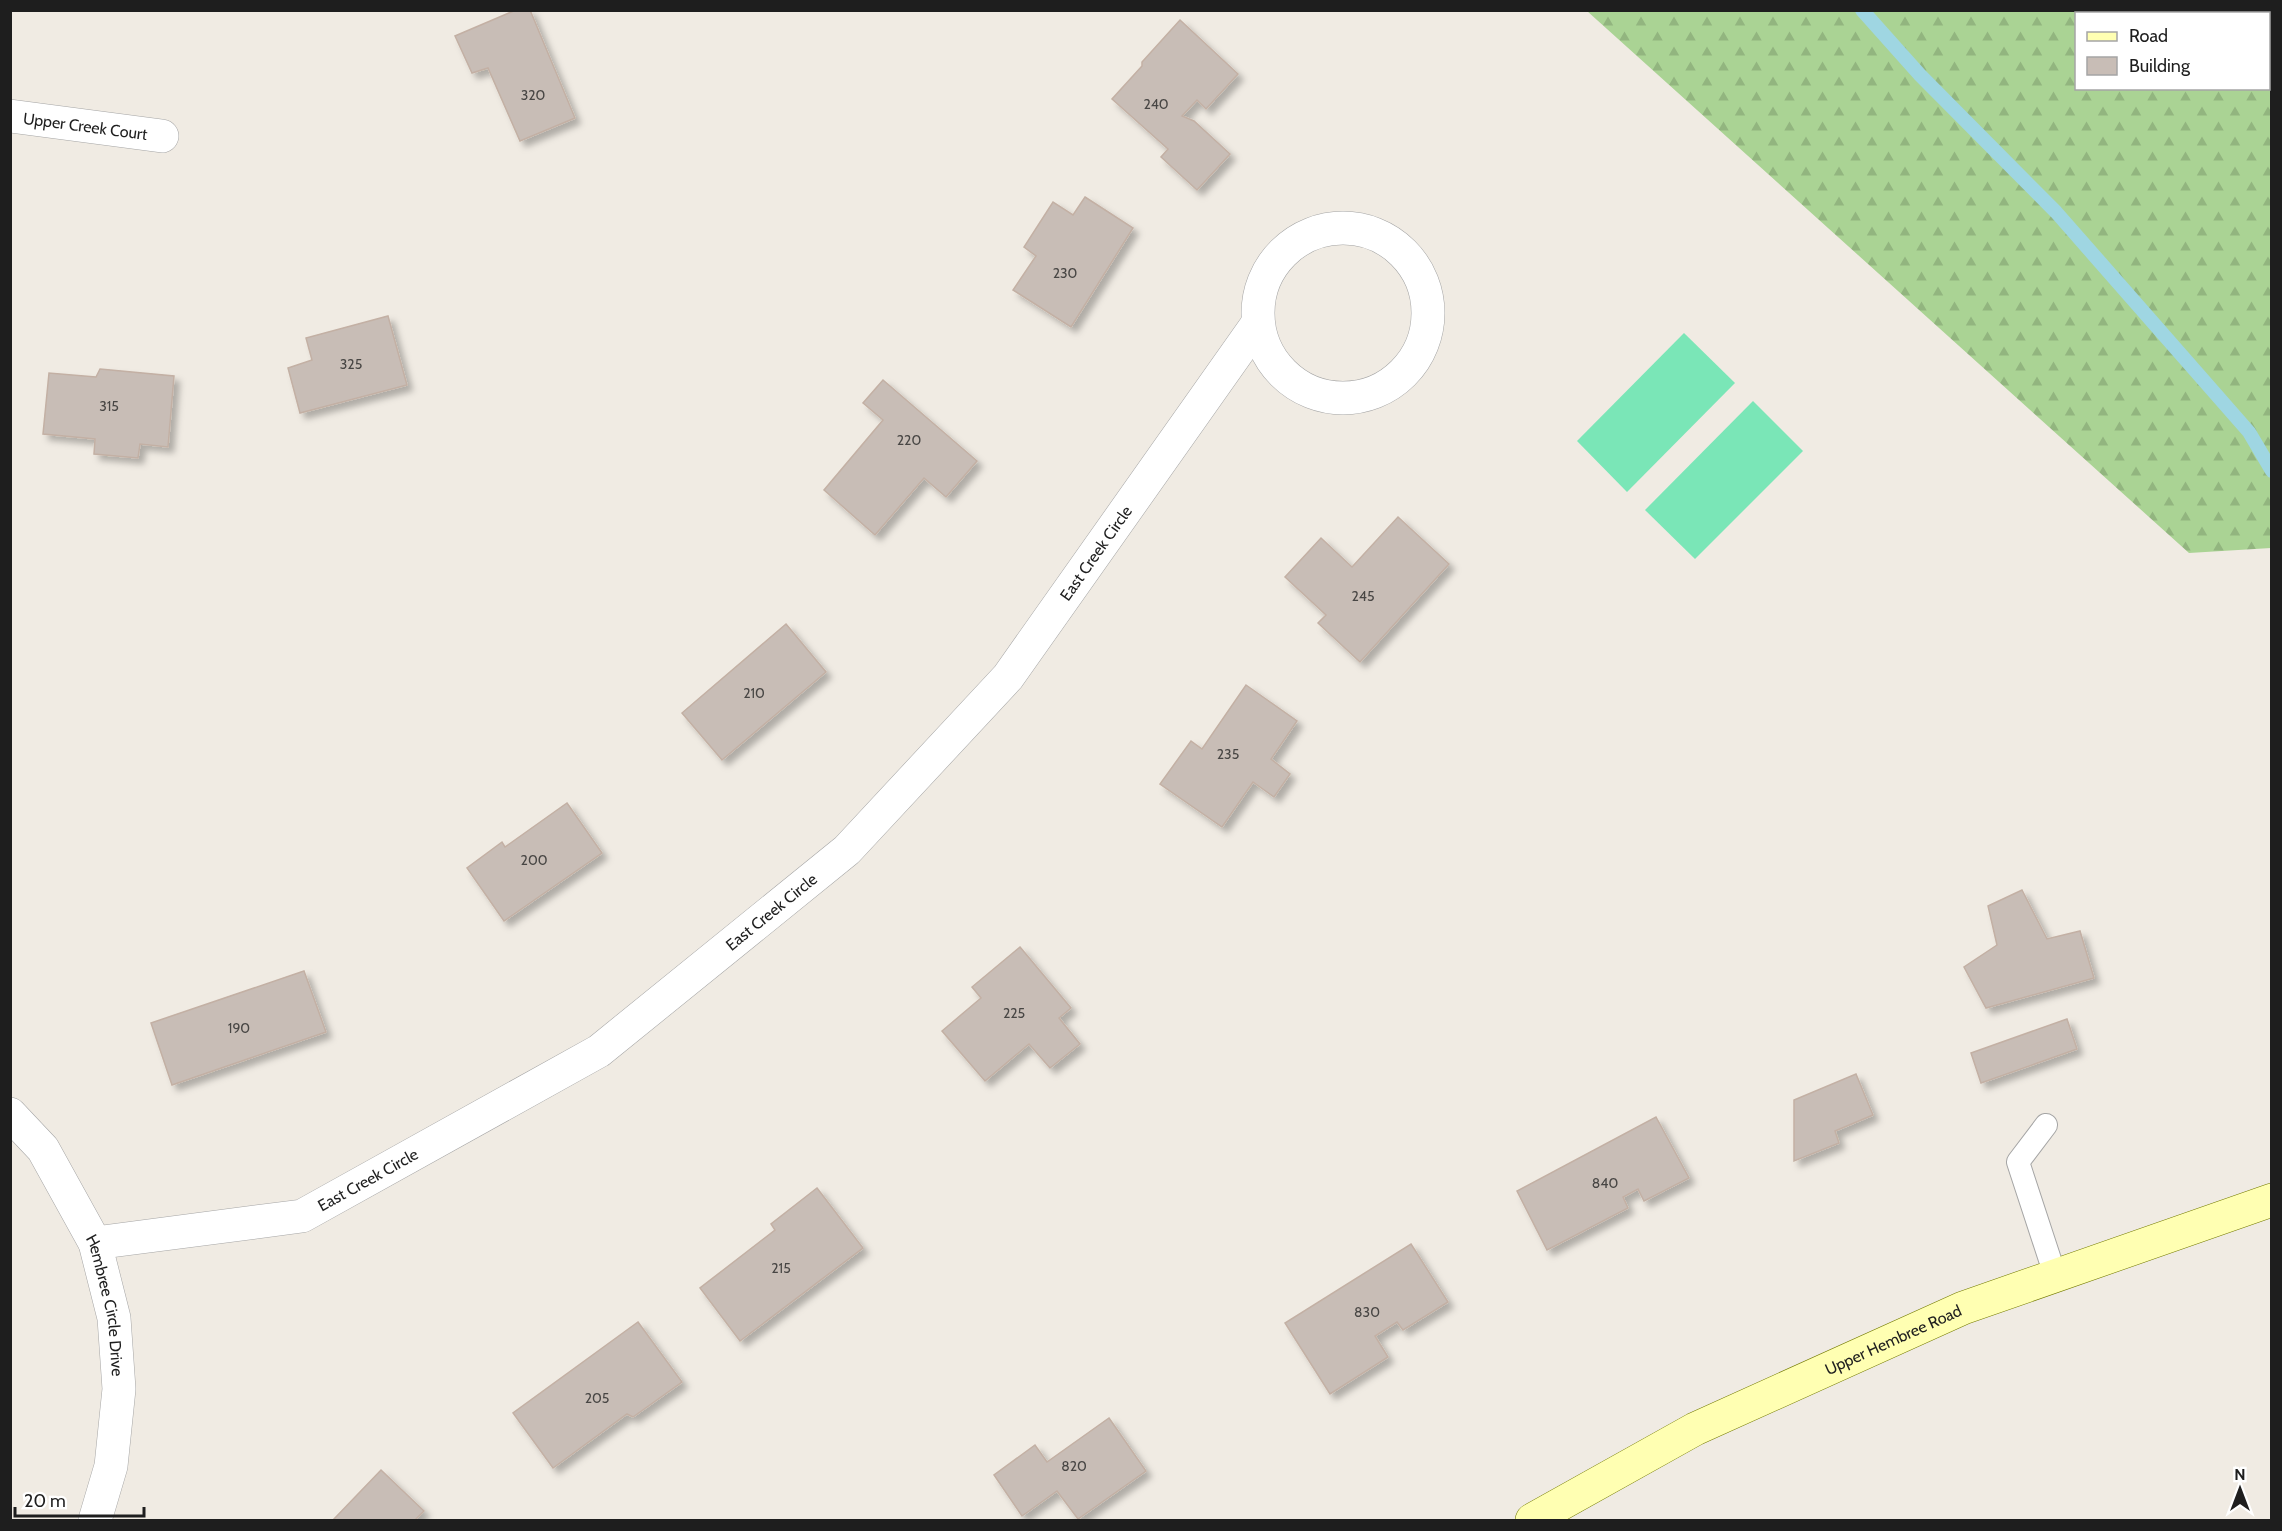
<svg xmlns="http://www.w3.org/2000/svg" width="2282" height="1531" viewBox="0 0 2282 1531" font-family="Cabin,sans-serif">
	<style>
		.forest { fill: url(#forest-firs); fill-rule: evenodd }
		.pitch { fill: #7ae6b7 }
		.lines { fill: none; stroke-linecap: round; stroke-linejoin: round }
		.stream { stroke: #9fd6e2; stroke-width: 14 }
		.building { fill: #c8bdb6; stroke: #c3b0a4; stroke-width: 1.5; filter: url(#shadow) }
		.lane-casing { stroke: #a5a5a5; stroke-width: 24 }
		.street-casing { stroke: #a5a5a5; stroke-width: 34 }
		.secondary-casing { stroke: #737a00; stroke-width: 34 }
		.lane { stroke: #fff; stroke-width: 22 }
		.street { stroke: #fff; stroke-width: 33 }
		.secondary { stroke: #ffffb2; stroke-width: 33 }
		.labels { text-anchor: middle; stroke-width: 5; stroke-linejoin: round; paint-order: stroke }
		.number-label { font-size: 14px; fill: #484644 }
		.street-label { font-size: 16px; fill: #1e1e1e; stroke: #fff }
	</style>
	<defs>
		<pattern id="forest-firs" width="22" height="20" patternUnits="userSpaceOnUse" patternTransform="scale(1.5)"><rect width="22" height="20" fill="#aad394"/><path d="M5 1l3.5 6h-7zM16 11l3.5 6h-7z" fill="#92b57f"/></pattern>
		<filter id="shadow"><feDropShadow dx="5.5" dy="5.5" stdDeviation="3" flood-color="#0004"/></filter>
	</defs>
	<rect width="100%" height="100%" fill="#f0ebe3"/>
	<!-- forest -->
	<path class="forest" d="M 1587,11 L 2271,11 L 2271,548 L 2189,553 ZM 2076,14 L 2268,14 L 2268,88 L 2076,88 Z"/>
	<!-- pitch -->
	<g class="pitch">
		<path d="M 1684,333 L 1735,383 L 1627,492 L 1577,441 Z"/>
		<path d="M 1753,401 L 1803,451 L 1695,559 L 1645,510 Z"/>
	</g>
	<g class="lines">
		<!-- stream -->
		<path class="stream" d="M 1862,10 L 1920,75 L 2056,212 L 2249,432 L 2272,471"/>
	</g>
	<!-- building -->
	<g class="building">
		<path d="M 516,10 L 530,10 L 575,118 L 520,141 L 488,68 L 472,73 L 455,36 Z"/>
		<path d="M 1180,20 L 1238,74 L 1206,109 L 1197,100 L 1182,116 L 1194,121 L 1230,154 L 1197,190 L 1161,157 L 1168,149 L 1112,99 L 1142,66 L 1142,62 Z"/>
		<path d="M 1085,197 L 1133,228 L 1071,327 L 1013,290 L 1036,256 L 1024,247 L 1053,202 L 1073,215 Z"/>
		<path d="M 388,316 L 407,385 L 300,413 L 288,368 L 312,360 L 306,338 Z"/>
		<path d="M 100,369 L 174,376 L 168,447 L 140,444 L 138,458 L 94,454 L 95,439 L 43,434 L 49,373 L 96,377 Z"/>
		<path d="M 883,380 L 977,461 L 946,497 L 924,478 L 875,535 L 824,490 L 883,420 L 863,403 Z"/>
		<path d="M 1398,517 L 1449,564 L 1360,662 L 1318,623 L 1326,615 L 1285,577 L 1321,538 L 1352,567 Z"/>
		<path d="M 786,624 L 826,672 L 722,760 L 682,713 Z"/>
		<path d="M 1246,685 L 1297,721 L 1271,759 L 1290,774 L 1274,797 L 1253,782 L 1222,827 L 1160,784 L 1191,741 L 1202,749 Z"/>
		<path d="M 567,803 L 602,853 L 504,921 L 467,868 L 502,842 L 505,847 Z"/>
		<path d="M 2022,890 L 2047,939 L 2080,931 L 2094,978 L 1986,1008 L 1964,967 L 1997,945 L 1988,906 Z"/>
		<path d="M 1020,947 L 1071,1008 L 1059,1018 L 1080,1044 L 1050,1068 L 1029,1044 L 985,1081 L 942,1031 L 981,998 L 972,987 Z"/>
		<path d="M 304,971 L 326,1032 L 172,1085 L 151,1023 Z"/>
		<path d="M 2067,1019 L 2077,1049 L 1981,1083 L 1971,1053 Z"/>
		<path d="M 1856,1074 L 1873,1115 L 1835,1131 L 1839,1143 L 1794,1161 L 1794,1100 Z"/>
		<path d="M 1656,1117 L 1689,1178 L 1644,1201 L 1638,1189 L 1623,1197 L 1628,1208 L 1547,1250 L 1517,1191 Z"/>
		<path d="M 817,1188 L 863,1248 L 740,1341 L 700,1288 L 775,1230 L 771,1224 Z"/>
		<path d="M 1411,1244 L 1448,1302 L 1403,1330 L 1397,1322 L 1375,1336 L 1388,1357 L 1330,1394 L 1285,1323 Z"/>
		<path d="M 638,1322 L 682,1382 L 633,1417 L 627,1414 L 553,1468 L 513,1413 Z"/>
		<path d="M 1109,1418 L 1146,1471 L 1078,1519 L 1057,1491 L 1022,1516 L 994,1475 L 1035,1445 L 1047,1462 Z"/>
		<path d="M 381,1470 L 424,1511 L 415,1520 L 333,1520 Z"/>
	</g>
	<g class="lines">
		<defs>
			<path id="lane" d="M 2046,1125 L 2018,1162 L 2055,1275"/>
			<g id="street">
				<path id="s1" d="M 10,116 L 162,136"/>
				<circle cx="1343" cy="313" r="85"/>
				<path id="s2" d="M 10,1114 L 43,1149 L 95,1243 L 114,1318 L 119,1389 L 111,1466 L 95,1520"/>
				<path id="s3" d="M 95,1243 L 302,1216 L 599,1051 L 847,850 L 1008,677 L 1258,323"/>
			</g>
			<g id="secondary">
				<path id="s4" d="M 1532,1520 L 1695,1429 L 1963,1308 L 2272,1200"/>
			</g>
		</defs>
		<!-- lane casing -->
		<use href="#lane" class="lane-casing"/>
		<!-- street casing -->
		<use href="#street" class="street-casing"/>
		<!-- secondary casing -->
		<use href="#secondary" class="secondary-casing"/>
		<!-- lane -->
		<use href="#lane" class="lane"/>
		<!-- street -->
		<use href="#street" class="street"/>
		<!-- secondary -->
		<use href="#secondary" class="secondary"/>
	</g>
	<g class="labels">
		<!-- number labels -->
		<g class="number-label">
			<text x="533" y="100">320</text>
			<text x="1156" y="109">240</text>
			<text x="1065" y="278">230</text>
			<text x="351" y="369">325</text>
			<text x="109" y="411">315</text>
			<text x="909" y="445">220</text>
			<text x="1363" y="601">245</text>
			<text x="754" y="698">210</text>
			<text x="1228" y="759">235</text>
			<text x="534" y="865">200</text>
			<text x="1014" y="1018">225</text>
			<text x="239" y="1033">190</text>
			<text x="1605" y="1188">840</text>
			<text x="781" y="1273">215</text>
			<text x="1367" y="1317">830</text>
			<text x="597" y="1403">205</text>
			<text x="1074" y="1471">820</text>
		</g>
		<!-- street labels -->
		<g class="street-label">
			<text dy="6" stroke="none"><textPath href="#s1" startOffset="76">Upper Creek Court</textPath></text>
			<text dy="6" stroke="none"><textPath href="#s3" startOffset="1256">East Creek Circle</textPath></text>
			<text dy="6" stroke="none"><textPath href="#s3" startOffset="770">East Creek Circle</textPath></text>
			<text dy="6" stroke="none"><textPath href="#s3" startOffset="284">East Creek Circle</textPath></text>
			<text dy="6" stroke="none"><textPath href="#s2" startOffset="219">Hembree Circle Drive</textPath></text>
			<text dy="6" stroke="none"><textPath href="#s4" startOffset="404">Upper Hembree Road</textPath></text>
		</g>
	</g>
	<!-- border -->
	<rect width="2282" height="1531" fill="none" stroke="#1e1e1e" stroke-width="24"/>
	<!-- legend -->
	<rect x="2075" y="12" width="195" height="78" fill="#ffffff" stroke="#a5a5a5" stroke-width="1.5"/>
	<rect x="2087" y="32" width="30" height="9" fill="#ffffb2" stroke="#a5a5a5" stroke-width="1.5"/>
	<text x="2129" y="42" font-size="18" fill="#1e1e1e">Road</text>
	<rect x="2087" y="57" width="30" height="18" fill="#c8bdb6" stroke="#a5a5a5" stroke-width="1.5"/>
	<text x="2129" y="72" font-size="18" fill="#1e1e1e">Building</text>
	<!-- north arrow -->
	<g transform="translate(2240 1489)" stroke="#ffffff" stroke-width="4.5" paint-order="stroke">
	<path d="M0-4.5L10 22L0 15L-10 22Z" fill="#1e1e1e"/>
	<text y="-9" font-size="16" font-weight="bold" text-anchor="middle" fill="#1e1e1e">N</text>
	</g>
	<!-- scale -->
	<path d="M15 1507v9h129v-9" fill="none" stroke="#1e1e1e" stroke-width="3"/>
	<text x="24" y="1507" font-size="18" fill="#1e1e1e" stroke="#ffffff" stroke-width="4.5" paint-order="stroke">20 m</text>
</svg>
